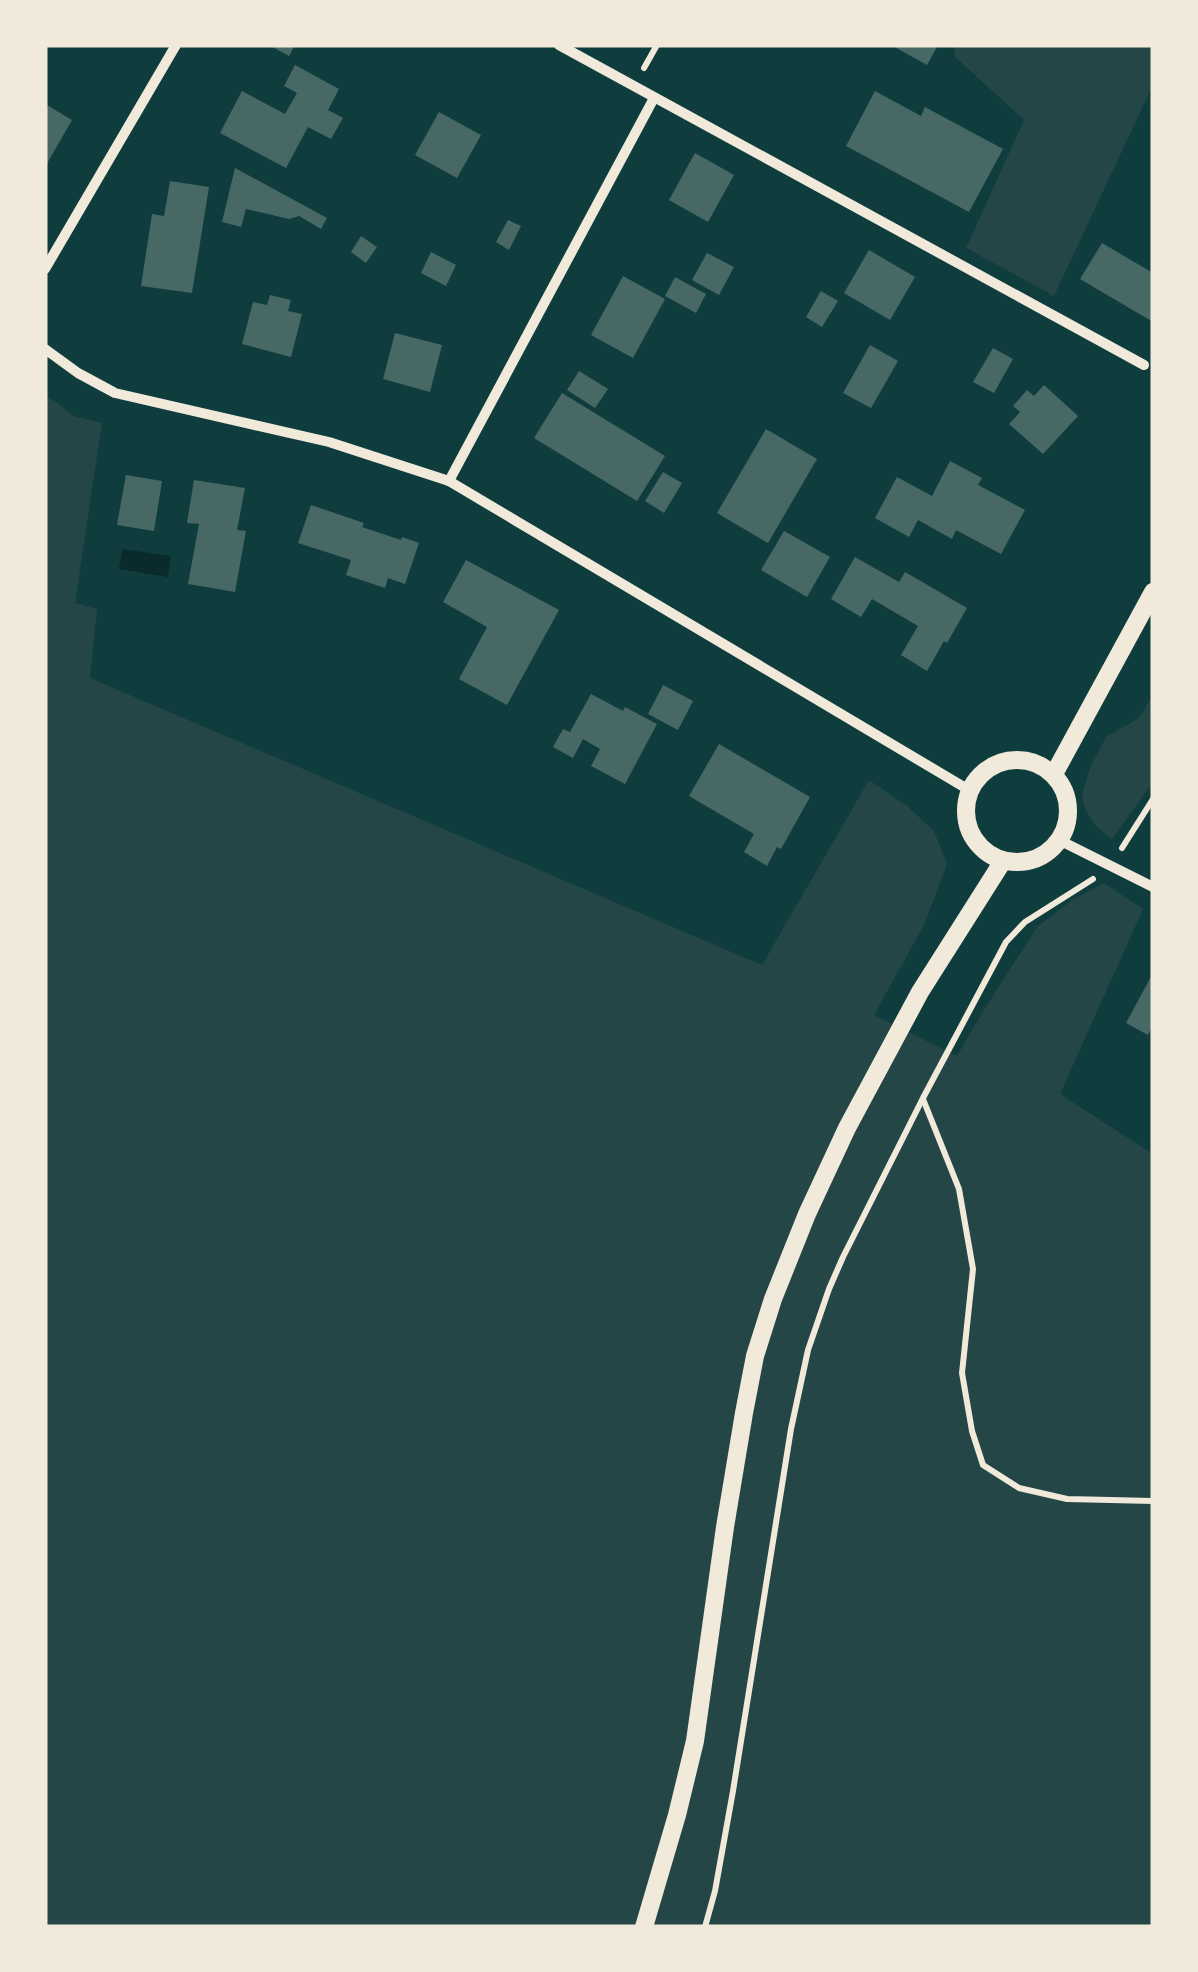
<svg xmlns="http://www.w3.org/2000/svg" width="1198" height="1972" viewBox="0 0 1198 1972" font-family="Merriweather,serif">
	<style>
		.green { fill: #244646 }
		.water { fill: #0a2a2b }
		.building { fill: #486865 }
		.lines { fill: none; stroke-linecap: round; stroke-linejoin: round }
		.path { stroke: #f1e9da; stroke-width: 6 }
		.minor { stroke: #f1e9da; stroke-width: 10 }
		.tertiary { stroke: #f1e9da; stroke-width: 18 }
	</style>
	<rect width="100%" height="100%" fill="#0f3d3e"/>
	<!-- green -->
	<g class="green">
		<path d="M 956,45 L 1153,45 L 1153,85 L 1054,296 L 966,248 L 1024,120 L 954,56 Z"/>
		<path d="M 45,394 L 74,416 L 102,423 L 75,603 L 97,609 L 90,678 L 762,965 L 869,780 L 907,806 L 934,831 L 947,864 L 924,925 L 874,1015 L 957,1056 L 982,1013 L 1037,927 L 1072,900 L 1104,883 L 1143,909 L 1060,1094 L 1153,1154 L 1153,1927 L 45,1927 Z"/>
		<path d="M 1153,695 L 1153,782 L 1112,839 L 1096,826 L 1085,809 L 1082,794 L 1090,768 L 1106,737 L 1139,718 Z"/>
	</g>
	<!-- water -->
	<path class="water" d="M 122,549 L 171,556 L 168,577 L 119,569 Z"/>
	<!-- building -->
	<g class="building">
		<path d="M 269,45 L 295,45 L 289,56 Z"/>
		<path d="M 891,45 L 938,45 L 927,65 Z"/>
		<path d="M 295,65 L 339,89 L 328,110 L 343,118 L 331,139 L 308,127 L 286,168 L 220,133 L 242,91 L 285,114 L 297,93 L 284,86 Z"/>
		<path d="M 875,91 L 921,116 L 925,107 L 1003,149 L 969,212 L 846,146 Z"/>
		<path d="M 45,104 L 72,120 L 45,167 Z"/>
		<path d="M 439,112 L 481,135 L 457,178 L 415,155 Z"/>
		<path d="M 695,153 L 734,175 L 708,222 L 669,200 Z"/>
		<path d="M 235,168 L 327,218 L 321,229 L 299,216 L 289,219 L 246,209 L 241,227 L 222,222 Z"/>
		<path d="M 170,181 L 209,187 L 192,293 L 141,286 L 152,214 L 164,216 Z"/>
		<path d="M 508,220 L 521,226 L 509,250 L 496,242 Z"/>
		<path d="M 361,236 L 377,247 L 366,263 L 351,252 Z"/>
		<path d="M 1102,243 L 1153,273 L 1153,322 L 1080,279 Z"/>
		<path d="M 869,250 L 915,277 L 890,320 L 844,293 Z"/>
		<path d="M 431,252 L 456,265 L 446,286 L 421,273 Z"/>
		<path d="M 707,253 L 734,267 L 719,295 L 692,280 Z"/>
		<path d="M 623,276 L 665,299 L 633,358 L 591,335 Z"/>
		<path d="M 675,277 L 706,294 L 696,313 L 665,296 Z"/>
		<path d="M 821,291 L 838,301 L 822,327 L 806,317 Z"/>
		<path d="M 270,295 L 291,300 L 288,311 L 302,314 L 291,357 L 242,344 L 253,302 L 267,305 Z"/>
		<path d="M 395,333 L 442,345 L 430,392 L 383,379 Z"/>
		<path d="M 870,345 L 898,361 L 871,408 L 843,393 Z"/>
		<path d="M 993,348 L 1013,359 L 994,393 L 973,382 Z"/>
		<path d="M 579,371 L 608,389 L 595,408 L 567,390 Z"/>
		<path d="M 1044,385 L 1078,416 L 1043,454 L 1009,424 L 1020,412 L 1013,406 L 1027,390 L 1034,396 Z"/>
		<path d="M 562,393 L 665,456 L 637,501 L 534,438 Z"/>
		<path d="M 766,429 L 817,459 L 768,543 L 717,513 Z"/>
		<path d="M 950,461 L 982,478 L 978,485 L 1025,510 L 1001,554 L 956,530 L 952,539 L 918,520 L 909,537 L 875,518 L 897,477 L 932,496 Z"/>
		<path d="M 663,472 L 682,483 L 664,513 L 645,501 Z"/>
		<path d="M 126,475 L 162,481 L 154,531 L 117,525 Z"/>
		<path d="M 194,480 L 245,488 L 237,530 L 246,531 L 235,592 L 188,584 L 199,524 L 187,523 Z"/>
		<path d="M 311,505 L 364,523 L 362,527 L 401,540 L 402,537 L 419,543 L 405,584 L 388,578 L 385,588 L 346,575 L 351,560 L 298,543 Z"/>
		<path d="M 784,531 L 830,557 L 807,597 L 761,570 Z"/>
		<path d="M 855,557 L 899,582 L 905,572 L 967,608 L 947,643 L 944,641 L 927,671 L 901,655 L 918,626 L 872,599 L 861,617 L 831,599 Z"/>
		<path d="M 466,560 L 559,610 L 507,705 L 459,679 L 487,627 L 443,602 Z"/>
		<path d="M 663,685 L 693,701 L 678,730 L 648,714 Z"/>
		<path d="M 591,694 L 623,711 L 625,707 L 657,724 L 625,784 L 591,766 L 600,749 L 583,739 L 573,758 L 553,747 L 563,729 L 570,732 Z"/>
		<path d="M 719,744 L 810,797 L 781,849 L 777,847 L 767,866 L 744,852 L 754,834 L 689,796 Z"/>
		<path d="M 1153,973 L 1153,1025 L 1148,1035 L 1126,1023 Z"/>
	</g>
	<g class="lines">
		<!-- path -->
		<g class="path">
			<path d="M 644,68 L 657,45"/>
			<path d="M 1122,848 L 1153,799"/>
			<path d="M 923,1099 L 959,1189 L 973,1269 L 962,1373 L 972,1431 L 983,1465 L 1019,1488 L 1067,1499 L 1153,1501"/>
			<path d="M 705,1927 L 715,1891 L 733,1791 L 791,1429 L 808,1350 L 829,1289 L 843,1257 L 923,1098 L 1006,942 L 1025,922 L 1093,879"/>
		</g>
		<!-- minor -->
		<g class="minor">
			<path d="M 559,45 L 1144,365"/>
			<path d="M 45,269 L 176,45"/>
			<path d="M 45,349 L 78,373 L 115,393 L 329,442 L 449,481 L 969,790"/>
			<path d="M 449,481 L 654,98"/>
			<path d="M 1059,840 L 1153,887"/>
		</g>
		<!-- tertiary -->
		<g class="tertiary">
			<circle cx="1017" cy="811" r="51"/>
			<path d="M 1054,774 L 1153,592"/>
			<path d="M 644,1927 L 677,1815 L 695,1741 L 725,1527 L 744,1413 L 755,1356 L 773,1299 L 807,1214 L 847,1128 L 920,992 L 1003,861"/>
		</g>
	</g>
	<!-- border -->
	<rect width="1198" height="1972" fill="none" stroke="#f1e9da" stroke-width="95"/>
</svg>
